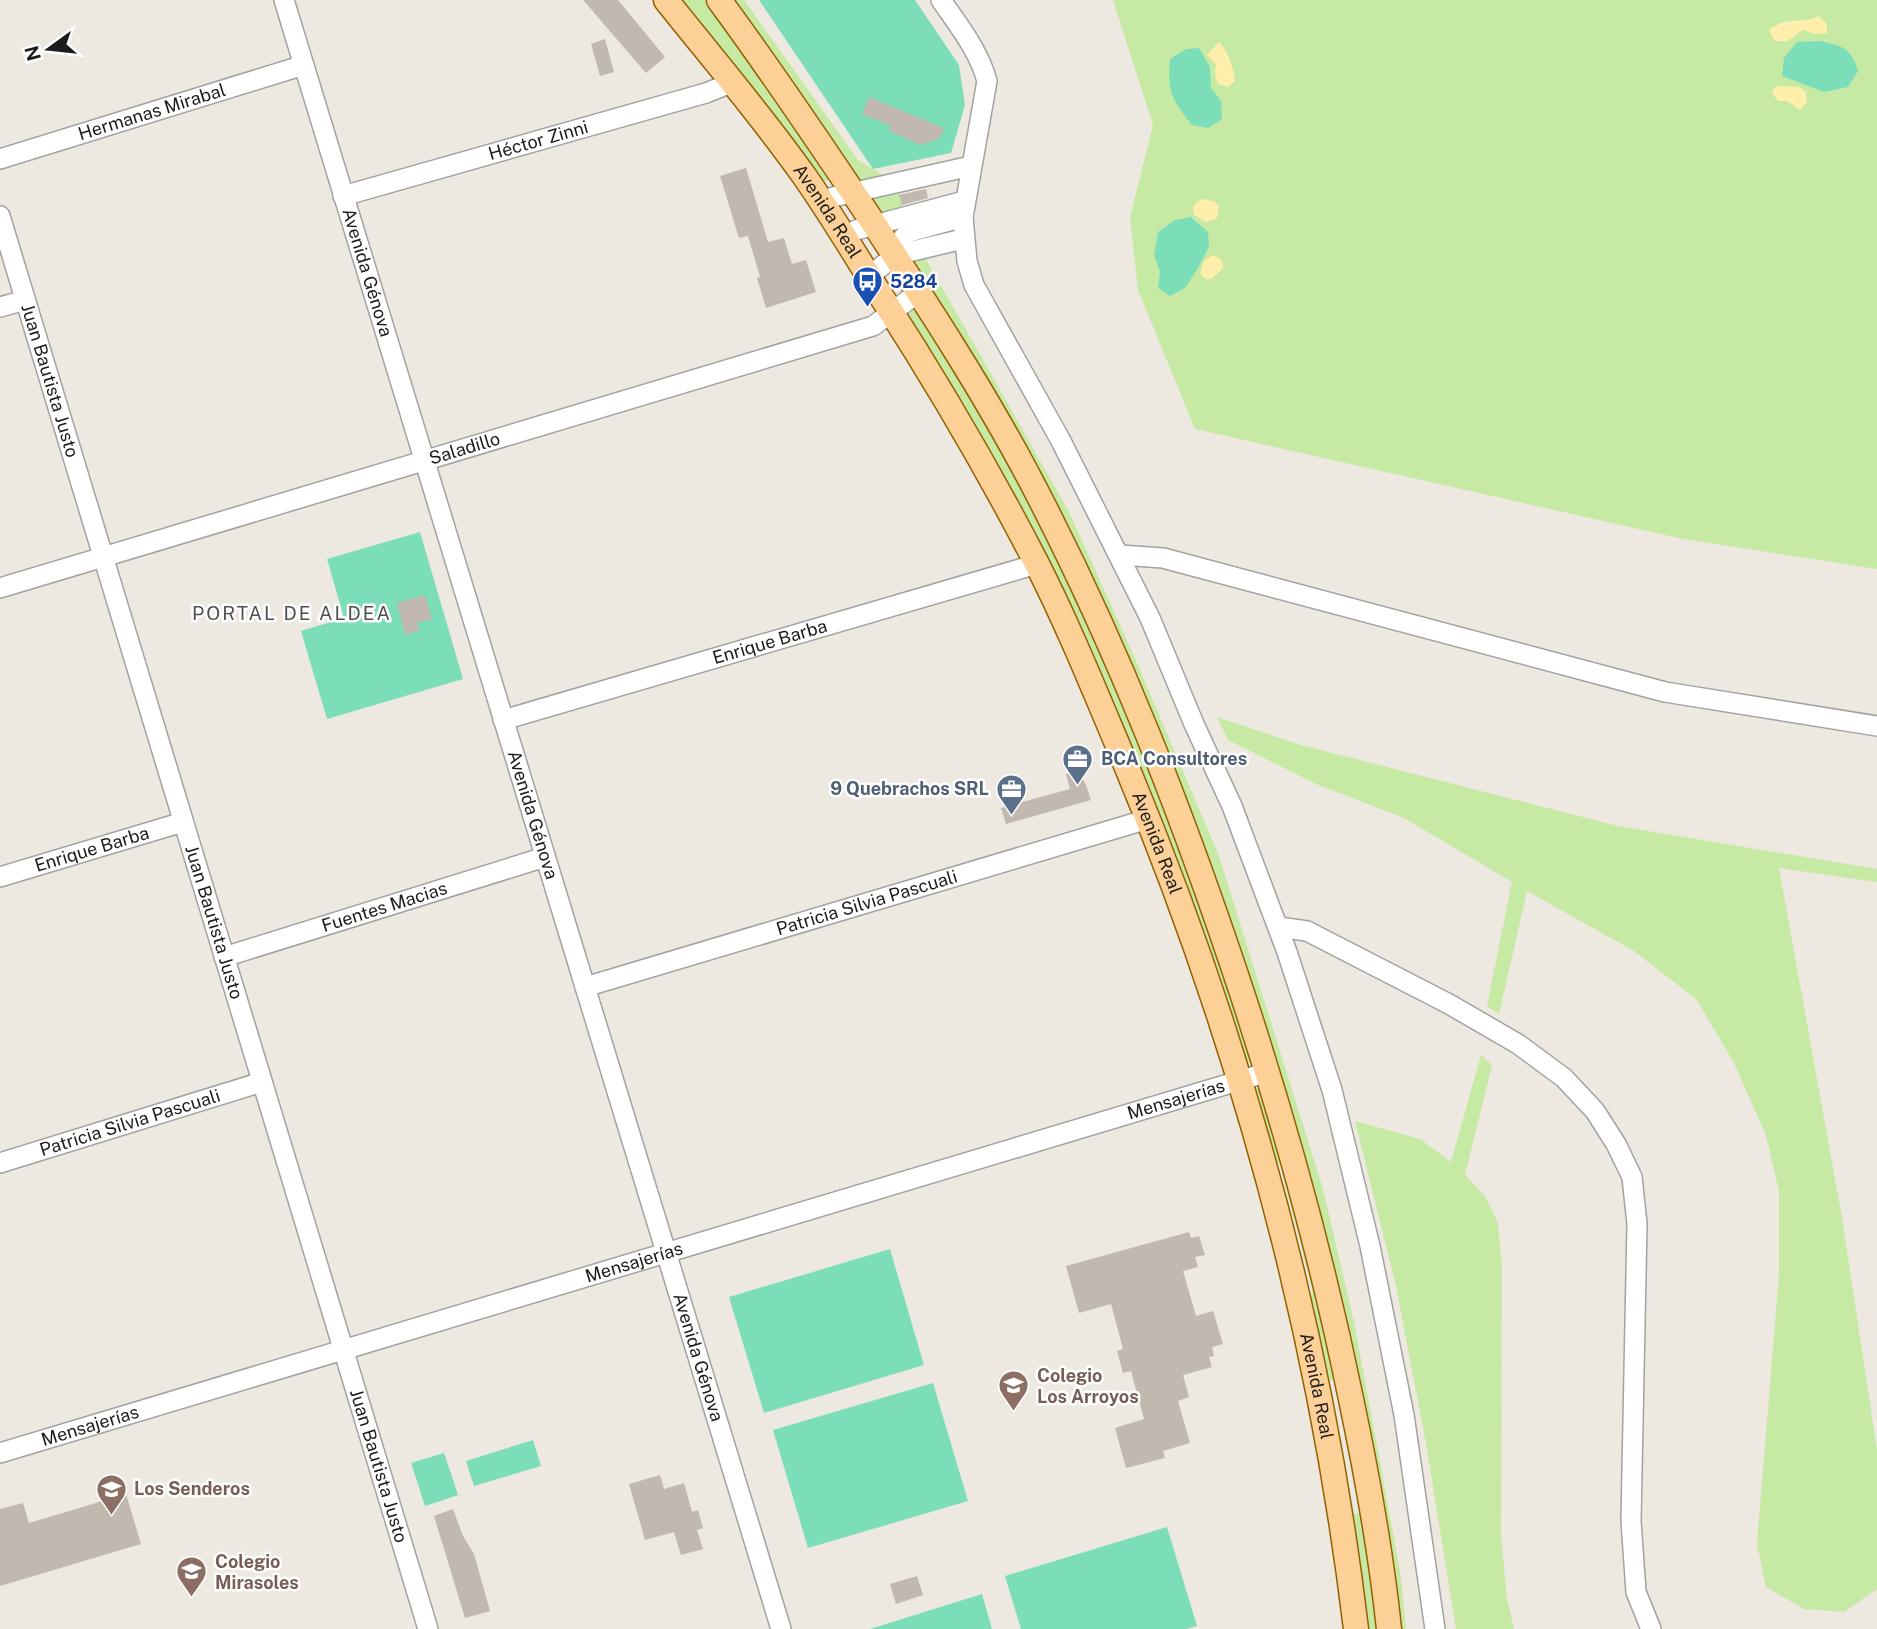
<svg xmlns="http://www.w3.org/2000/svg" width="1877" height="1629" viewBox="0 0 1877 1629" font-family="'Public Sans',sans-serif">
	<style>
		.grass { fill: #c6e9a4 }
		.sand { fill: #ffeeac }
		.pitch { fill: #7cdeb8 }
		.building { fill: #c1b8b0 }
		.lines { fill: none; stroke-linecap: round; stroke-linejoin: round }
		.minor-casing { stroke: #a2a2a2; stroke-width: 22 }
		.major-casing { stroke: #926100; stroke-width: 27 }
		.minor { stroke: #fff; stroke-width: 19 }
		.major { stroke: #fcd096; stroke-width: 24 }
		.labels { text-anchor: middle; stroke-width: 5; stroke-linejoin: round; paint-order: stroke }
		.street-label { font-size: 18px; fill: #1b1b1b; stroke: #fff }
		.transit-label { font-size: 18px; font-weight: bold; fill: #164399; stroke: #fff; text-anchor: start }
		.service-label { font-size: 18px; font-weight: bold; fill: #4e5e75; stroke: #fff; text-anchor: start }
		.education-label { font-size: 18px; font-weight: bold; fill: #785e54; stroke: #fff; text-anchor: start }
		.neighbourhood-label { font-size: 19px; letter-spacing: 2px; fill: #4e4e4e; stroke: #fff }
	</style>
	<rect width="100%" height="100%" fill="#ede8e0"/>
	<!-- grass -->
	<g class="grass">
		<path d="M 676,0 L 711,0 L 830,178 L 822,183 Z"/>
		<path d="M 719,0 L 744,0 L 858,160 L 886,177 L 896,175 L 904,213 L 916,225 L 927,261 L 1069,512 L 1134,656 L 1219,856 L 1323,1189 L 1354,1322 L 1376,1440 L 1401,1577 L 1406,1629 L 1389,1629 L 1367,1477 L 1223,935 L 1028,476 Z"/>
		<path d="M 1113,0 L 1877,0 L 1877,569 L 1683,539 L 1195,429 L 1138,290 L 1130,217 L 1153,125 Z"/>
		<path d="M 912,308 L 918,308 L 955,358 L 1125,685 L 1254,1061 L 1246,1063 L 1151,807 L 905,318 Z"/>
		<path d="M 1217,717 L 1301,745 L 1618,826 L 1877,869 L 1877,882 L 1779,868 L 1842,1218 L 1877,1450 L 1877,1589 L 1844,1612 L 1804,1609 L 1766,1587 L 1757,1544 L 1779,1274 L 1779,1191 L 1766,1135 L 1733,1061 L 1696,999 L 1634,951 L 1527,891 L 1499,1014 L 1487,1006 L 1512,882 L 1404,818 L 1316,784 L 1228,740 Z"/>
		<path d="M 1481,1055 L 1492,1065 L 1465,1175 L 1485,1196 L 1498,1223 L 1502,1267 L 1501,1536 L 1507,1599 L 1514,1629 L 1456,1629 L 1427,1449 L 1396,1286 L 1355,1121 L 1420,1139 L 1451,1162 Z"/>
		<path d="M 1261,1087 L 1339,1378 L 1329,1381 L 1354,1514 L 1364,1512 L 1380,1629 L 1362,1629 L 1303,1294 L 1313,1293 L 1280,1164 L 1270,1165 L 1252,1089 Z"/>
	</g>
	<!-- sand -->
	<g class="sand">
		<path d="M 1819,16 L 1827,24 L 1827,33 L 1816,34 L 1803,30 L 1788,41 L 1775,41 L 1769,30 C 1788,15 1800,25 1819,16 Z"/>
		<path d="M 1219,42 C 1228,50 1234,69 1235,81 L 1228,87 L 1218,84 L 1215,75 L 1216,64 L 1207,55 Z"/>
		<path d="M 1776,86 L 1799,87 L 1806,92 L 1807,102 L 1800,110 L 1787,101 L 1778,101 L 1772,93 Z"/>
		<path d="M 1201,199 L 1213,201 L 1219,206 L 1217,218 L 1206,222 L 1194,215 L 1193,206 Z"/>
		<path d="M 1213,255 L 1222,260 L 1223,268 L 1214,277 L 1207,280 L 1200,274 L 1204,261 Z"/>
	</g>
	<!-- pitch -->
	<g class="pitch">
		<path d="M 759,0 L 915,0 L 959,65 L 965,105 L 951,153 L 873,169 Z"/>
		<path d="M 1820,41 C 1843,46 1851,48 1858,71 L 1848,87 L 1824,92 L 1782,76 L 1784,58 L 1797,42 Z"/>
		<path d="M 1199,48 L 1210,67 L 1211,88 L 1221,101 L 1222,119 L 1208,128 L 1192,125 C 1172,99 1167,93 1170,59 L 1186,49 Z"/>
		<path d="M 1191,217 L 1208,232 L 1209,247 L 1198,268 L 1185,288 L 1170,296 L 1158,288 L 1160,272 L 1154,255 L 1158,232 L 1175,220 Z"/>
		<path d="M 420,532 L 463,679 L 327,719 L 301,631 L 344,618 L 327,559 Z"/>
		<path d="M 890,1249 L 924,1365 L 764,1413 L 729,1297 Z"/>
		<path d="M 933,1383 L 968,1501 L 808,1548 L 773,1430 Z"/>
		<path d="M 533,1440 L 541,1466 L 474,1486 L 466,1461 Z"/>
		<path d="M 444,1453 L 458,1495 L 425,1506 L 411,1463 Z"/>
		<path d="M 1167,1527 L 1197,1626 L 1186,1629 L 1021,1629 L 1005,1576 Z"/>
		<path d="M 982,1594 L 992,1629 L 870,1629 Z"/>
	</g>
	<!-- building -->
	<g class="building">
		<path d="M 583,0 L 618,0 L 665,57 L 646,73 Z"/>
		<path d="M 605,39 L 614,72 L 600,76 L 591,44 Z"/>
		<path d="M 869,97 L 944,128 L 940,138 L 921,145 L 889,131 L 891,126 L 862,114 Z"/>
		<path d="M 746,168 L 768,242 L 784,238 L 792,264 L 806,260 L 816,292 L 766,308 L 757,278 L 760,277 L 748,236 L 739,238 L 720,176 Z"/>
		<path d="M 926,189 L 928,198 L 902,205 L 899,195 Z"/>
		<path d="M 425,595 L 432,619 L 417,623 L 419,631 L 405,635 L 397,603 Z"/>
		<path d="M 1078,771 L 1086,785 L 1091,800 L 1006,824 L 1001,808 L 1070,789 L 1066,774 Z"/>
		<path d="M 1189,1232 L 1191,1238 L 1199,1236 L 1205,1255 L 1195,1257 L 1198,1267 L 1183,1271 L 1196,1316 L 1213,1311 L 1223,1344 L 1212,1347 L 1214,1356 L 1209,1357 L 1212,1367 L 1183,1375 L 1189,1397 L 1178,1401 L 1190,1443 L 1163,1451 L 1165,1458 L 1126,1468 L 1115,1428 L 1144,1419 L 1131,1371 L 1123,1373 L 1117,1351 L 1123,1349 L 1111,1304 L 1079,1313 L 1066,1266 Z"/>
		<path d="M 660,1475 L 664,1489 L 684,1483 L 692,1512 L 698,1510 L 703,1528 L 697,1530 L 703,1549 L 681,1555 L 674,1532 L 645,1540 L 629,1484 Z"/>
		<path d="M 126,1494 L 141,1544 L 0,1586 L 0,1509 L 23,1503 L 29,1523 Z"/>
		<path d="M 453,1509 L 463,1536 L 474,1554 L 490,1611 L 465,1618 L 434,1516 Z"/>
		<path d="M 917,1576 L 923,1595 L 896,1604 L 890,1584 Z"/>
	</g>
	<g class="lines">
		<defs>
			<g id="minor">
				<path id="s1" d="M 284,0 L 781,1629"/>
				<path d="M 941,0 C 959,26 979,51 987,81 L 963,217 L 967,261 L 974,285 L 1061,441 L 1150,618 L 1194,724 L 1232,806 L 1287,952 L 1332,1090 L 1370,1246 L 1404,1415 L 1435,1629"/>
				<path id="s2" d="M 0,159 L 304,65"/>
				<path id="s3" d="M 343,196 L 706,93 L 731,83"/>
				<path d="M 823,204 L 833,197 L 971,166"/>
				<path id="s4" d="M 0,216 L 428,1629"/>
				<path d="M 844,237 L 856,230 L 964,201"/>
				<path d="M 896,255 L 902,239 L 909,232 L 963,217"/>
				<path d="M 869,276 L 896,255 L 963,239"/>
				<path d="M 0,307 L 25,300"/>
				<path d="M 1120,555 L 1163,558 L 1665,692 L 1877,726"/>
				<path id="s5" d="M 0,588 L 873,326 L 919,292"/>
				<path id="s6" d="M 503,720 L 1037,564"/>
				<path id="s7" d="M 0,877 L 183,822"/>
				<path d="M 1279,927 L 1307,931 L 1449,1004 L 1518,1044 L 1564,1078 L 1595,1111 L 1616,1144 L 1632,1177 L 1637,1224 L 1631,1521 L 1636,1592 L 1651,1629"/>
				<path id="s8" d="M 224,957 L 545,857"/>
				<path id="s9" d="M 585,987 L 1148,819"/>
				<path id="s10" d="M 0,1163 L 262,1082"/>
				<path id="s11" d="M 0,1453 L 1268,1072"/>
			</g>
			<g id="major">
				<path id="s12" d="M 666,0 C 713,59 762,116 805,177 C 833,217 857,258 883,299 C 938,384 990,473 1037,564 C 1068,625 1094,689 1121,753 C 1238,1032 1320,1328 1356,1629"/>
				<path d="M 719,0 C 772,72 822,146 872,221 C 928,306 983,390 1031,481 C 1118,647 1183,815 1242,993 C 1286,1127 1323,1262 1351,1399 C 1367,1475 1381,1552 1389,1629"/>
			</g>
		</defs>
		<!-- minor casing -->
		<use href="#minor" class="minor-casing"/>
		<!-- major casing -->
		<use href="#major" class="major-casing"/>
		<!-- minor -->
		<use href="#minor" class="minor"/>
		<!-- major -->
		<use href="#major" class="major"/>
	</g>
	<!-- icons -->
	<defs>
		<symbol id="bus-pin" viewBox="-11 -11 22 30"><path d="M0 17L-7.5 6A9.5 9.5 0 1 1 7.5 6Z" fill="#1a4fb4" stroke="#fff"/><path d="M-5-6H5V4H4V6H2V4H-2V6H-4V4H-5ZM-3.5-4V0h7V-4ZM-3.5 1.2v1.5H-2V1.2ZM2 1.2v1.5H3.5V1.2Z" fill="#fff"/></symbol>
		<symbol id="office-pin" viewBox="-11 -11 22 30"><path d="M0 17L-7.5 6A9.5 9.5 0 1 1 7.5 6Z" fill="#5c6f8a" stroke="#fff"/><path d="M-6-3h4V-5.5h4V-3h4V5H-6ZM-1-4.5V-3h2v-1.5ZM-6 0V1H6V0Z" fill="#fff"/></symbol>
		<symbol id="school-pin" viewBox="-11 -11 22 30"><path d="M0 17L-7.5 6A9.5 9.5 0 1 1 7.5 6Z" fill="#8d6e63" stroke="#fff"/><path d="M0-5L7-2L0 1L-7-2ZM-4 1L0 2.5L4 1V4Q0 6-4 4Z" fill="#fff"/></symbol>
		<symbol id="university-pin" viewBox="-11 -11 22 30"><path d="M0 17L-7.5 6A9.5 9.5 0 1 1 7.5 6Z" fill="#8d6e63" stroke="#fff"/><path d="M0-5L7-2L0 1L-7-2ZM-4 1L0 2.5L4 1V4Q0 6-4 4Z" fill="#fff"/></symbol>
	</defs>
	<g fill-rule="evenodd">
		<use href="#bus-pin" x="850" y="264" width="35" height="47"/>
		<use href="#office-pin" x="1060" y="742" width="35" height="47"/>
		<use href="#office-pin" x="994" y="772" width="35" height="47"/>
		<use href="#school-pin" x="996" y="1368" width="35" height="47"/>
		<use href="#school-pin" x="94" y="1472" width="35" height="47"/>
		<use href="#university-pin" x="174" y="1554" width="35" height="47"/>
	</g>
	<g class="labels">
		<!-- street labels -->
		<g class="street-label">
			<text dy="6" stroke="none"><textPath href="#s2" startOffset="159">Hermanas Mirabal</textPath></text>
			<text dy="6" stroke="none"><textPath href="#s3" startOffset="203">Héctor Zinni</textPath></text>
			<text dy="6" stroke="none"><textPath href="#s12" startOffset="266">Avenida Real</textPath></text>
			<text dy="6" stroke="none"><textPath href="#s1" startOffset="285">Avenida Génova</textPath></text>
			<text dy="6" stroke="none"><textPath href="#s4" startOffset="172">Juan Bautista Justo</textPath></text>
			<text dy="6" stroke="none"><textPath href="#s5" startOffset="485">Saladillo</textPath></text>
			<text dy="6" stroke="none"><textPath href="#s6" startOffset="278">Enrique Barba</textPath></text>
			<text dy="6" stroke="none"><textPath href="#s1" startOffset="852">Avenida Génova</textPath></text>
			<text dy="6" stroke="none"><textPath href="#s12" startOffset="980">Avenida Real</textPath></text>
			<text dy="6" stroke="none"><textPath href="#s7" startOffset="96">Enrique Barba</textPath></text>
			<text dy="6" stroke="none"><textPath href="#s9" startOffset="294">Patricia Silvia Pascuali</textPath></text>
			<text dy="6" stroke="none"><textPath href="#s8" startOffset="168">Fuentes Macias</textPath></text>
			<text dy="6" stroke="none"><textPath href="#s4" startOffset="738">Juan Bautista Justo</textPath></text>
			<text dy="6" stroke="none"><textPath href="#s11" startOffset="1228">Mensajerías</textPath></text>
			<text dy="6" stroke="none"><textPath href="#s10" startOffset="136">Patricia Silvia Pascuali</textPath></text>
			<text dy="6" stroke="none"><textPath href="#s11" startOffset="662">Mensajerías</textPath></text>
			<text dy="6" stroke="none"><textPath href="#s1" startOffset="1419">Avenida Génova</textPath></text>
			<text dy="6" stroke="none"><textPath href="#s12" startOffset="1547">Avenida Real</textPath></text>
			<text dy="6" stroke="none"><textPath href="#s11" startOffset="94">Mensajerías</textPath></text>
			<text dy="6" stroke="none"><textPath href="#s4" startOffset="1306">Juan Bautista Justo</textPath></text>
		</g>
		<!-- transit labels -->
		<g class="transit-label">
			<text x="890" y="288">5284</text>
		</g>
		<!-- service labels -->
		<g class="service-label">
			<text x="1101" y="765">BCA Consultores</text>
			<text x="989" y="795" text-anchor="end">9 Quebrachos SRL</text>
		</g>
		<!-- education labels -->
		<g class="education-label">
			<text x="1037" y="1382">Colegio<tspan x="1037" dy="21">Los Arroyos</tspan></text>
			<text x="134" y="1495">Los Senderos</text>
			<text x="215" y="1568">Colegio<tspan x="215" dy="21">Mirasoles</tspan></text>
		</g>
		<!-- neighbourhood labels -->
		<g class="neighbourhood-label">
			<text x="292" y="620">PORTAL DE ALDEA</text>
		</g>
	</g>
	<!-- north arrow -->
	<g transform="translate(49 49) rotate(255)" stroke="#ffffff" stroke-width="5" paint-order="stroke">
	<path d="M0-5L12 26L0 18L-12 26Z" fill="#1b1b1b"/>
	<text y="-10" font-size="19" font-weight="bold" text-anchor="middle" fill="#1b1b1b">N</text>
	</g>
</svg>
